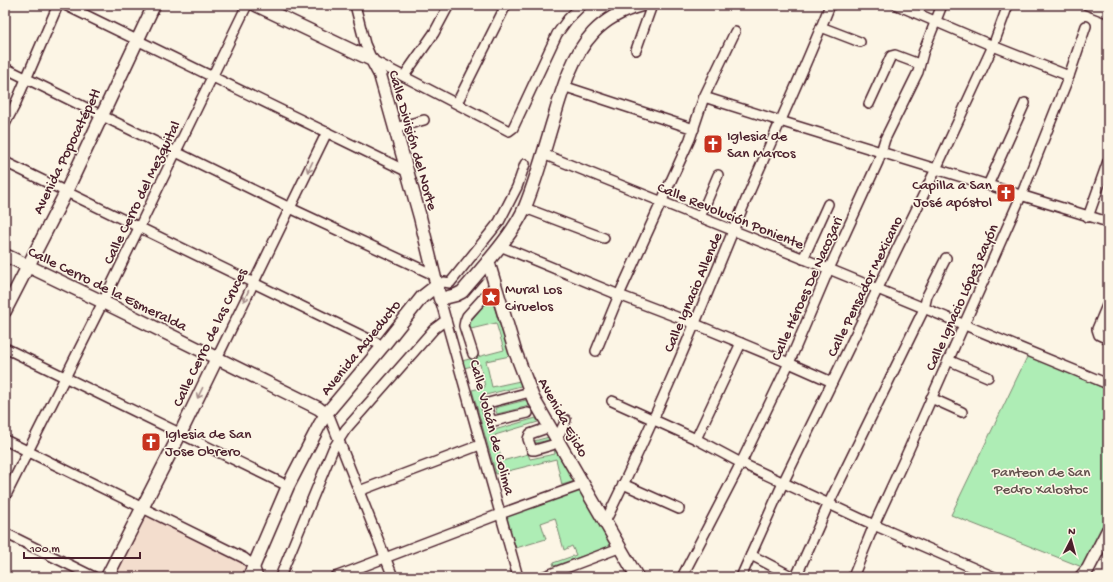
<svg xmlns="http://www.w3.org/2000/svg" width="1113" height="582" viewBox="0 0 1113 582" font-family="'Gochi Hand',sans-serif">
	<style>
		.built { fill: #f3ddcd }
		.green { fill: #aeedb5; stroke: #7c8670 }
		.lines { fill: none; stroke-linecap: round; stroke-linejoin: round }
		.street-casing { stroke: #4a1f2b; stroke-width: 12 }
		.secondary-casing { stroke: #4a1f2b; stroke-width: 15 }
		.street { stroke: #fcf5e5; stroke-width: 9 }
		.secondary { stroke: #fcf5e5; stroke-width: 12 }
		.oneway { stroke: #a38a88 }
		.labels { text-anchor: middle; stroke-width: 3; stroke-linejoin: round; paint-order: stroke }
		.poi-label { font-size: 15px; fill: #4a1f2b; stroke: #fcf5e5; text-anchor: start }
		.street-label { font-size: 15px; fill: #4a1f2b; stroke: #fcf5e5 }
		.park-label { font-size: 15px; fill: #63524e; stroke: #fcf5e5 }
	</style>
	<rect width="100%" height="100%" fill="#fcf5e5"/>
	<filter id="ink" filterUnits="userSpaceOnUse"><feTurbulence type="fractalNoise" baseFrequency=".025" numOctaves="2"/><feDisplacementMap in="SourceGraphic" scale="8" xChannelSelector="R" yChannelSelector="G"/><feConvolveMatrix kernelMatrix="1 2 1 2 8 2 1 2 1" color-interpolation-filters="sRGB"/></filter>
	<g filter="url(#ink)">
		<!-- built -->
		<path class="built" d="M 141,511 L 247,562 L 241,577 L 108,577 Z"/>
		<!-- green -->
		<g class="green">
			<path d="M 491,297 L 510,356 L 486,361 L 492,387 L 520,381 L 521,386 L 482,396 L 491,431 L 536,418 L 538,422 L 495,435 L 502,461 L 528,454 L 530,459 L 555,454 L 554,449 L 550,440 L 535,443 L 534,441 L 549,437 L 575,481 L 562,485 L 556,459 L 496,474 L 472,390 L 485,387 L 480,364 L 460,369 L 458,362 L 504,350 L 496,323 L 471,329 L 469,323 Z"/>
			<path d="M 1028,355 L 1108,390 L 1108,519 L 1086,563 L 1082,567 L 951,515 Z"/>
			<path d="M 526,400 L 529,406 L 497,414 L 495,408 Z"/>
			<path d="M 582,490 L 612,546 L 554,566 L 553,563 L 576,555 L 572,546 L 564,550 L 555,518 L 541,523 L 546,539 L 516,548 L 504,513 Z"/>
		</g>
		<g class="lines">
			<defs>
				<g id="street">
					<path d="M 65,5 L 408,172"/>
					<path d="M 355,5 L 365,44 L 372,60 L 509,131 L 513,128 L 557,34 L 568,19 L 582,5"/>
					<path d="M 897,5 L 993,46 L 1069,76"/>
					<path d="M 1087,5 L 1108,13"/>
					<path d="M 821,27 L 860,42"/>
					<path d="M 636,50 L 652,5"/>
					<path d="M 5,68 L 290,208 L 434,275"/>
					<path d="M 404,76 L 434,33 L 449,5"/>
					<path d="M 563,86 L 694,129"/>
					<path d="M 704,97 L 780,121 L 1108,222"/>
					<path d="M 457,103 L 506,5"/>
					<path d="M 869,104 L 891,56 L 895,55 L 919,64"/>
					<path d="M 5,124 L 14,107 L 58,5"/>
					<path d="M 395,128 L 424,120"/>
					<path d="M 543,154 L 829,269 L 1108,384"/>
					<path d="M 5,162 L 383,346"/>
					<path d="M 988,185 L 1025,103"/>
					<path d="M 525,208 L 604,238"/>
					<path d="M 700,217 L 718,175"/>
					<path d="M 1088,217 L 1108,161"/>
					<path d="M 500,246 L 619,295 L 695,324 L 789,363 L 832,382"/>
					<path d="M 803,259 L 828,204"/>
					<path d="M 436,286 L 444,282 L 450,283 L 499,222 L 517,187 L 525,164"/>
					<path d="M 440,299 L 518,577"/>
					<path d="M 1108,303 L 1097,329 L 1099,335 L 1108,339"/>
					<path d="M 5,348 L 288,486"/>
					<path d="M 596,351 L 619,295 L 690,139 L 704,97 L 735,32"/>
					<path d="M 473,354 L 464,326 L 465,321 L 467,316 L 495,285"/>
					<path d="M 217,358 L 327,132"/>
					<path d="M 948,360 L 988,377"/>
					<path d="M 931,398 L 962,412"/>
					<path d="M 612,401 L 696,439 L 741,463 L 874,525 L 994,577"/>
					<path d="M 528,413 L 494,421 L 490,418 L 486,405 L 488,403 L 530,392"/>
					<path d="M 326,414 L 330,418 L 393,577"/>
					<path d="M 550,427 L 530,434 L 528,439 L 532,450 L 535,450 L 552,445"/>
					<path d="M 557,439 L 566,420"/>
					<path d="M 696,439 L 741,343"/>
					<path d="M 5,440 L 244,558 L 254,566 L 258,577"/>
					<path d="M 623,484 L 679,509"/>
					<path d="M 359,491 L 480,445"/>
					<path d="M 5,497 L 103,302 L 247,5"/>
					<path d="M 605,522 C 652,427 693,329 733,231 C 764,155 800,81 830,5"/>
					<path d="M 5,533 L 94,577"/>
					<path d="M 751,555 L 793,577"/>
					<path d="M 280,577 L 333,449 L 346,429 L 434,329 L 446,320"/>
					<path d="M 335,577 L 500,514 L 584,484"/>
					<path d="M 542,577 L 619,548"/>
					<path d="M 682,577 L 741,463 L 789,363 L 829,269 L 878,162 L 885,139 L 918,72 L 923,53 L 942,5"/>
					<path d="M 741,577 L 783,483 L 936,169 L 993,46 L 1008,5"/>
					<path d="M 796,577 L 829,503 L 924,309 L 927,296 L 946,258"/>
					<path d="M 853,577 L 874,525 L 909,449 L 1021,196 L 1069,76 L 1086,26"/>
				</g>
				<g id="secondary">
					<path d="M 256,5 L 372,60 L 380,75 L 420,217 L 440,299 L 456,295 L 462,292 C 482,268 513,235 525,207 C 537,178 545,147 554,118 C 562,90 573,54 593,33 C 607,18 623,10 642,5"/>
					<path d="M 5,255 L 103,302 L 318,408 L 326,414"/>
					<path d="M 488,261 L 515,351 L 533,398 L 637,577"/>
					<path d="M 5,311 L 66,192 L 154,5"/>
					<path d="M 107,577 L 180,434 L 217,358"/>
					<path d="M 249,577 L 288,486 L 320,424 L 326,414 L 383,346 L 422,297 L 436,286"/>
					<path d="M 1081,577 L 1088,569 L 1108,530"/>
				</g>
			</defs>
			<!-- street casing -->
			<use href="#street" class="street-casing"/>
			<!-- secondary casing -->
			<use href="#secondary" class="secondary-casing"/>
			<!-- street -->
			<use href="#street" class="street"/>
			<!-- secondary -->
			<use href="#secondary" class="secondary"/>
		</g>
		<!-- one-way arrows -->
		<defs><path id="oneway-shaft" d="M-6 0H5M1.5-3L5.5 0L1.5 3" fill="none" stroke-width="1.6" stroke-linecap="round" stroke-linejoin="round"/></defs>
		<g class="oneway">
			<use href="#oneway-shaft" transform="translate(310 167) rotate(116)"/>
			<use href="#oneway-shaft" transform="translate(246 296) rotate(115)"/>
			<use href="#oneway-shaft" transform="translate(200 393) rotate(116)"/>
		</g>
	</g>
	<!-- icons -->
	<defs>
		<symbol id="church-square" viewBox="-11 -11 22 22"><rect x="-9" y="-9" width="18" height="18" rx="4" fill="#c8321e" stroke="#fcf5e5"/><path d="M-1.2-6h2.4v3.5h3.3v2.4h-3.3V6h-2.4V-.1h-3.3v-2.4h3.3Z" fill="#fff"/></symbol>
		<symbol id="sight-square" viewBox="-11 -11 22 22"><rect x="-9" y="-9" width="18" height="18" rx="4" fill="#c8321e" stroke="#fcf5e5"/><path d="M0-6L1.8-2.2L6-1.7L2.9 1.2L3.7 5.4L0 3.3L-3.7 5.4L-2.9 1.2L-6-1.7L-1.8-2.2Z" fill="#fff"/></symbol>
	</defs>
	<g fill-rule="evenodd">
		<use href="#church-square" x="702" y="133" width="22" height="22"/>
		<use href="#church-square" x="995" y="182" width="22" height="22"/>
		<use href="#sight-square" x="480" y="286" width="22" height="22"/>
		<use href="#church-square" x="140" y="431" width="22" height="22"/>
	</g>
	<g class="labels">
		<!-- poi labels -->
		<g class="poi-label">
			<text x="727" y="140">Iglesia de<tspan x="727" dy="17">San Marcos</tspan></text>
			<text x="992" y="189" text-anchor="end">Capilla a San<tspan x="992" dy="17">José apóstol</tspan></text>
			<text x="505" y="293">Mural Los<tspan x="505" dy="17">Ciruelos</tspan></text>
			<text x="165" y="438">Iglesia de San<tspan x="165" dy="17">Jose Obrero</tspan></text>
		</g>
		<!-- street labels -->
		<g class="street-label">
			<text transform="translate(414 140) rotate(74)" y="5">Calle División del Norte</text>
			<text transform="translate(66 151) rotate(-64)" y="5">Avenida Popocatépetl</text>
			<text transform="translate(141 192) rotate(-64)" y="5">Calle Cerro del Mezquital</text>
			<text transform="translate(731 215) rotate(22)" y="5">Calle Revolución Poniente</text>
			<text transform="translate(864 286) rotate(-64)" y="5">Calle Pensador Mexicano</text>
			<text transform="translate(108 288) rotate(26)" y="5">Calle Cerro de la Esmeralda</text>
			<text transform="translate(806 288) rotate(-66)" y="5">Calle Héroes De Nacozari</text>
			<text transform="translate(692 292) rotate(-67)" y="5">Calle Ignacio Allende</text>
			<text transform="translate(961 297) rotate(-66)" y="5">Calle Ignacio López Rayón</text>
			<text transform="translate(209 337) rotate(-64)" y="5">Calle Cerro de las Cruces</text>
			<text transform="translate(360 347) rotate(-51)" y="5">Avenida Acueducto</text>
			<text transform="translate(564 417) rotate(61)" y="5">Avenida Ejido</text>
			<text transform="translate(493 427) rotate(75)" y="5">Calle Volcán de Colima</text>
		</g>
		<!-- park labels -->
		<g class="park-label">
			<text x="1041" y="476">Panteon de San<tspan x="1041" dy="17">Pedro Xalostoc</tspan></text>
		</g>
	</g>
	<!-- margin -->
	<rect width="1113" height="582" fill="none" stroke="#fcf5e5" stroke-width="20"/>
	<rect x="10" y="10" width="1093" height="562" fill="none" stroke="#4a1f2b" stroke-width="1.5" filter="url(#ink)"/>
	<!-- north arrow -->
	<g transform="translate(1071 540) rotate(6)" stroke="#fcf5e5" stroke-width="3" paint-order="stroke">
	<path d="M0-3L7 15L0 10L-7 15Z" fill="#4a1f2b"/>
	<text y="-6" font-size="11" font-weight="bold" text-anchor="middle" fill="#4a1f2b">N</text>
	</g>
	<!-- scale -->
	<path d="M24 552v6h116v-6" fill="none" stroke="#4a1f2b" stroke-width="2"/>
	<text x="30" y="552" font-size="12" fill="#4a1f2b" stroke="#fcf5e5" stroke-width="3" paint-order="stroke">100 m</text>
</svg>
